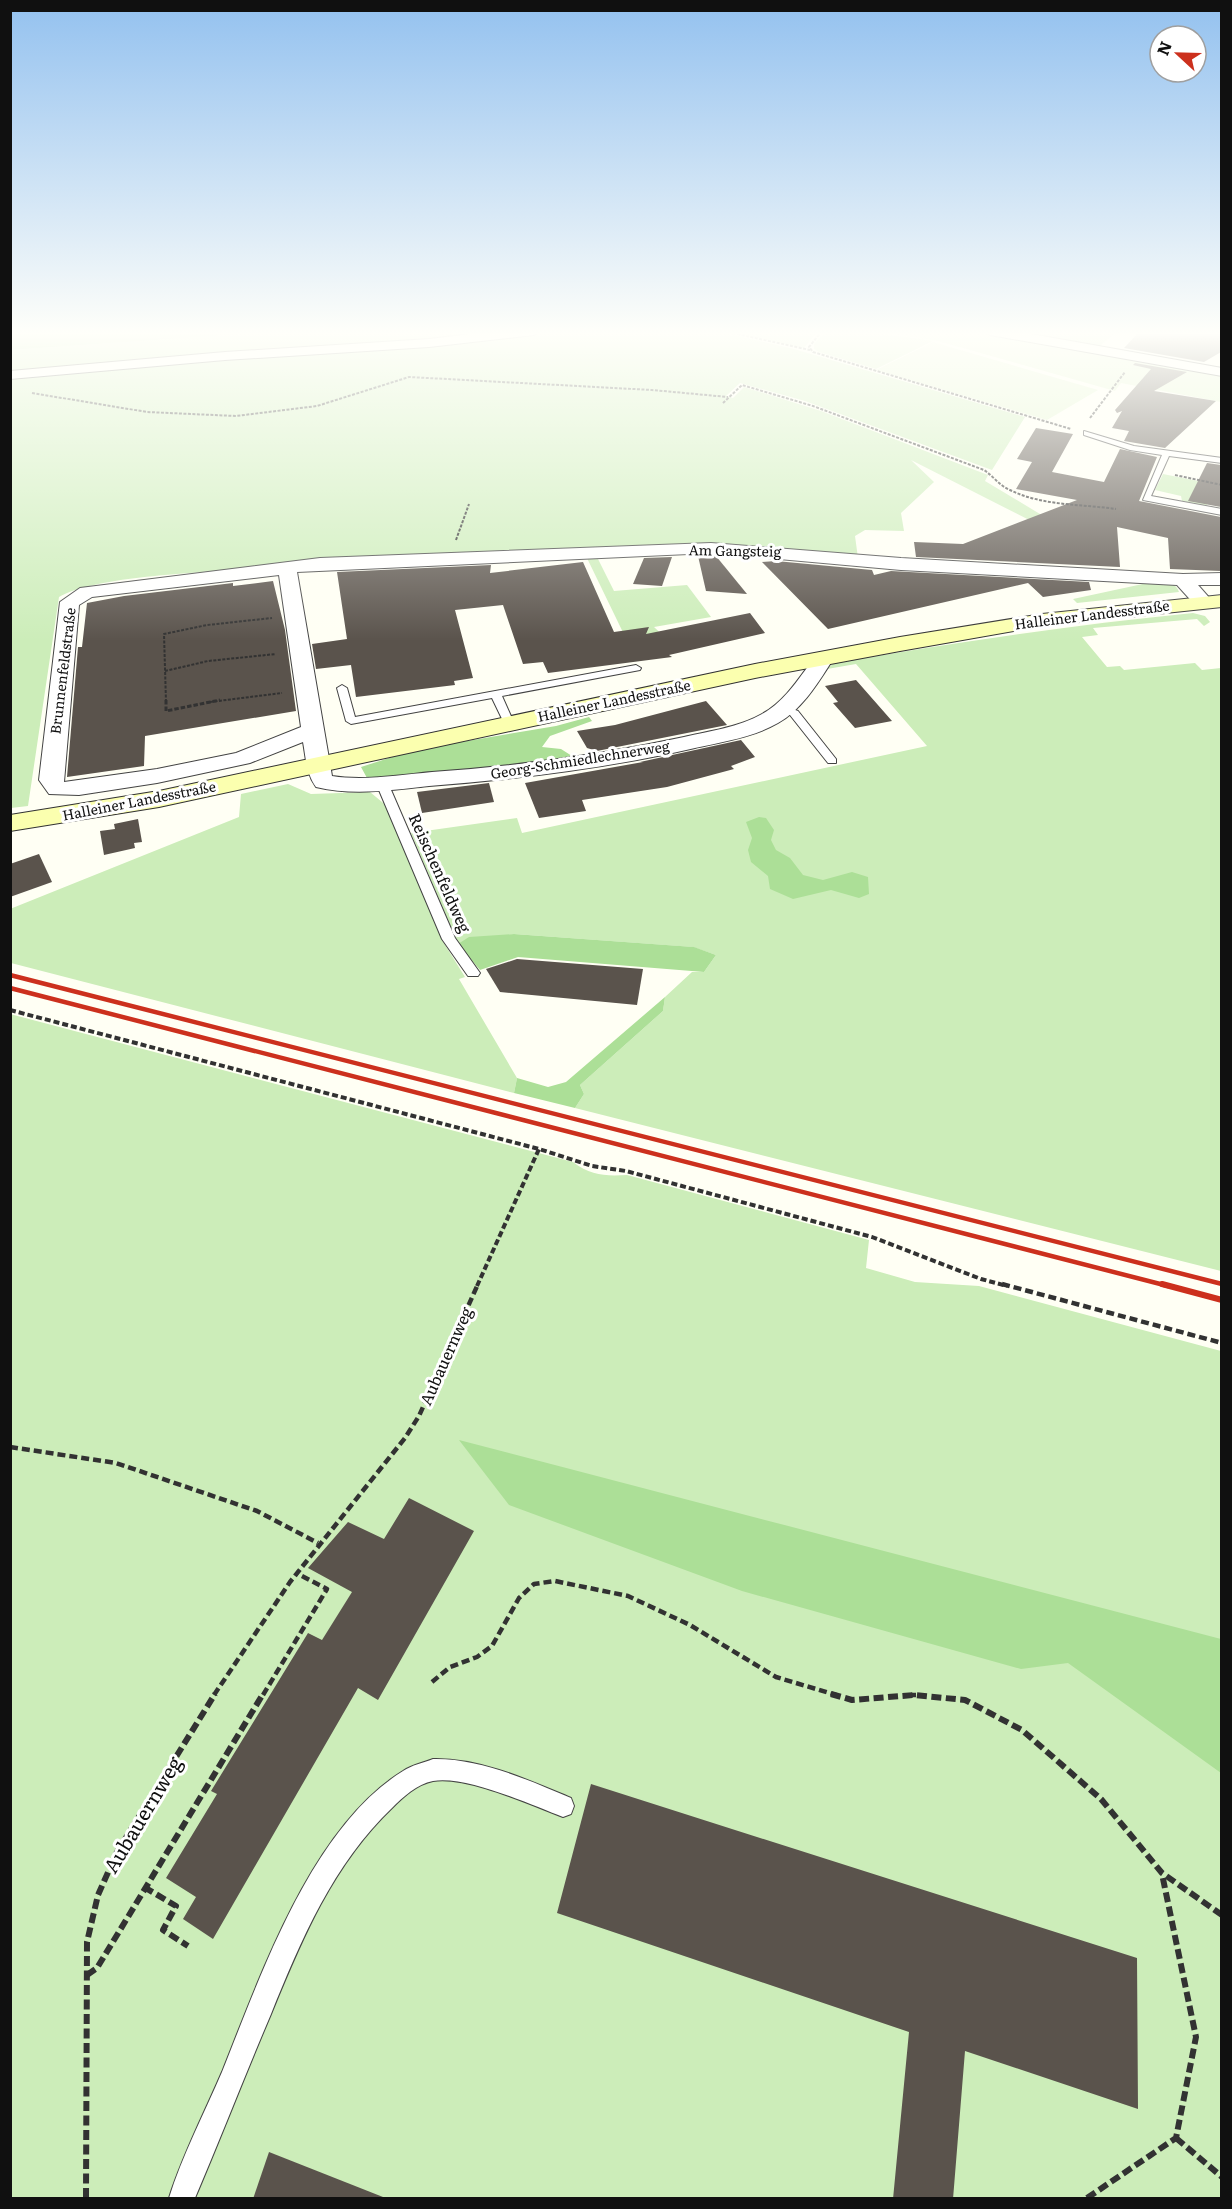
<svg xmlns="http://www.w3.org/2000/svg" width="1232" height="2209" viewBox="0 0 1232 2209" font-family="Literata,serif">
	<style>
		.green { fill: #ccedb9 }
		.forest { fill: #acdf97 }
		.pitch { fill: #e0f4cc }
		.building { fill: #5a534c }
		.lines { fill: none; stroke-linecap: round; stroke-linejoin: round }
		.lane-casing { stroke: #434343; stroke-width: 2 }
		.street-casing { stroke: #434343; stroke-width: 2 }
		.secondary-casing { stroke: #323232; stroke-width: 2 }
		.path-far4 { stroke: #323232; stroke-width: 2; stroke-dasharray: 3 1.5; stroke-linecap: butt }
		.path-far3 { stroke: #323232; stroke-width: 3; stroke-dasharray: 4.5 2; stroke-linecap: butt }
		.path-far2 { stroke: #323232; stroke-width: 4; stroke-dasharray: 6 3; stroke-linecap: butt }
		.path-far1 { stroke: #323232; stroke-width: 4.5; stroke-dasharray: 8 4; stroke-linecap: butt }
		.path { stroke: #323232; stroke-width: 6; stroke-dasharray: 10 4.5; stroke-linecap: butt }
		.lane { fill: #fff; fill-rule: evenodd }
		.street { fill: #fff; fill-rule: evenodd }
		.secondary { fill: #fbffaf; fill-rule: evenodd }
		.rail-far1 { stroke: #cc301d; stroke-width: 4.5 }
		.rail { stroke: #cc301d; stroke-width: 6 }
		.labels { text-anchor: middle; stroke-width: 6; stroke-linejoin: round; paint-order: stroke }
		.far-street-label { font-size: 14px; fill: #101010; stroke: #fff }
		.street-label { font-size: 16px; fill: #101010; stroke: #fff }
		.near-street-label { font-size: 20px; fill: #101010; stroke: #fff }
	</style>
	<rect width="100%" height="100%" fill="#fffff4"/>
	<!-- green -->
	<g class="green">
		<path d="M 284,331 L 523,331 L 11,374 L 10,350 Z"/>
		<path d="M 538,331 L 717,331 L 794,349 L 1025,417 L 992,470 L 805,401 L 740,383 L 726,396 L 733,398 L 744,387 L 821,411 L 988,475 L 985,481 L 1040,514 L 1076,521 L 1043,527 L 911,460 L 934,482 L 901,513 L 904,531 L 865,530 L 855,536 L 858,558 L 753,546 L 228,570 C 185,574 94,577 59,597 L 28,806 L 11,808 L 11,377 Z"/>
		<path d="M 729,331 L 818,331 L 804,348 Z"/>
		<path d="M 826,331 C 863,331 896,335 933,341 L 876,369 L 819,352 L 814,349 L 814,344 Z"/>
		<path d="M 1000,331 L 1117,331 L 1099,347 Z"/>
		<path d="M 1163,474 L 1218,485 L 1206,506 L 1182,501 L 1181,496 L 1155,490 Z"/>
		<path d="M 596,555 L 614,591 L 687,585 L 711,617 L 654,627 L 674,646 L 632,651 L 586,556 Z"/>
		<path d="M 1152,582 C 1163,582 1175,580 1179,592 L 1077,603 L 1073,599 Z"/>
		<path d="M 1193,613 L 1205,616 L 1210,622 L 1204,626 L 1197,619 L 1093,628 L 1098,635 L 1082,637 L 1107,667 L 1120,666 L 1124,670 L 1195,663 L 1202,670 L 1221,668 L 1221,1271 L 575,1108 L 584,1094 L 580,1085 L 663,1011 L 665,997 L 692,972 L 704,972 L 716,955 L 693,947 L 514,934 L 458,944 L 411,833 L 517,818 L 522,833 L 927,746 L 856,664 L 827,669 L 834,663 C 953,643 1072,625 1193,613 Z"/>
		<path d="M 288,784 L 311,794 L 370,792 L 388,807 L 442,940 L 465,977 L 459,979 L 517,1078 L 514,1093 L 11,963 L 10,909 L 239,817 L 241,794 Z"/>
		<path d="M 10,1014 L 573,1162 C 591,1176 606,1176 627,1175 L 869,1240 L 866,1268 L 915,1282 L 979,1286 L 1221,1351 L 1221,2198 L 11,2198 Z"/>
	</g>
	<!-- forest -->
	<g class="forest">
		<path d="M 11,331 L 284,331 L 11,350 Z"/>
		<path d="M 589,717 L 592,721 L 550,736 L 542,747 L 561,749 L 572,756 L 567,759 L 390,777 L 367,778 L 361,767 L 414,750 L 556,726 Z"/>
		<path d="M 759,817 L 766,818 L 774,830 L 771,840 L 776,850 L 790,858 L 803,875 L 823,880 L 852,872 L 868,877 L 869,894 L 859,898 L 831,890 L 793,899 L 770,889 L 768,876 L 751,862 L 748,850 L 752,838 L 746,822 Z"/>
		<path d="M 514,934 L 694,947 L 716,955 L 704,972 L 518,957 L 480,970 L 458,944 L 469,937 Z"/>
		<path d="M 665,997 L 663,1011 L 580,1085 L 584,1094 L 575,1108 L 514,1093 L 517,1078 L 548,1087 L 566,1082 Z"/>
		<path d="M 459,1440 L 1221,1639 L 1221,1773 L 1068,1663 L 1021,1669 L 742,1591 L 509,1505 Z"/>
	</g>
	<!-- pitch -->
	<g class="pitch">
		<path d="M 876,331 L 982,331 L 1221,375 L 1221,402 L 1121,383 L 1115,391 L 938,341 Z"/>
		<path d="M 933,342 L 1098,390 L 1047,420 L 876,370 Z"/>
	</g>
	<!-- building -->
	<g class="building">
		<path d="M 1140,331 L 1221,331 L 1221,352 L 1204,362 L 1124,348 Z"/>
		<path d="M 1135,363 L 1187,372 L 1154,391 L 1216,401 L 1165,448 L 1124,441 L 1129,431 L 1112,428 L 1122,411 L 1117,413 L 1115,410 L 1151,369 L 1133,365 Z"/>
		<path d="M 1036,428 L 1073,434 L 1052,472 L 1104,482 L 1120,449 L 1157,457 L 1139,501 L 1221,517 L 1221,571 L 1170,569 L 1168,538 L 1117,527 L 1120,567 L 916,557 L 914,542 L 963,544 L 1077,500 L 1016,489 L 1032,462 L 1017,459 Z"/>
		<path d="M 1207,463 L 1221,465 L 1221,507 L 1188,501 Z"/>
		<path d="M 698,556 L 716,556 L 747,594 L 706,591 Z"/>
		<path d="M 672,557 L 662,586 L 633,584 L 644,558 Z"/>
		<path d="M 776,561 L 872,570 L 874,575 L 891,571 L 1089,582 L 1091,590 L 1043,597 L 1028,583 L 828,629 L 762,562 Z"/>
		<path d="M 583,562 L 614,632 L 649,627 L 646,634 L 750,613 L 765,633 L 669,655 L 672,657 L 548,673 L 543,662 L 523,664 L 503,605 L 455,610 L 473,678 L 454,681 L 455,685 L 356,697 L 351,665 L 316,669 L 312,644 L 347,639 L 337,572 L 491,565 L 490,573 Z"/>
		<path d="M 273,581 L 285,630 L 296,711 L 145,736 L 144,766 L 67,777 L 78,647 L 82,647 L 87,603 L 124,596 L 233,583 L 233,586 Z"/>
		<path d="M 856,680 L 892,721 L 855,728 L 833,703 L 838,702 L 825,686 Z"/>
		<path d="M 706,701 L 727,725 L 597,751 L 587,748 L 577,731 L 615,725 Z"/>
		<path d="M 741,740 L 755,757 L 731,766 L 734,769 L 667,787 L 582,800 L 586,811 L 539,818 L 525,783 L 643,762 L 640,762 Z"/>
		<path d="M 489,783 L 494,802 L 422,813 L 417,792 Z"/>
		<path d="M 138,819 L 142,842 L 134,843 L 135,848 L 104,855 L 100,831 L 115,829 L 114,824 Z"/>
		<path d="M 39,854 L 52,882 L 10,897 L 10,864 Z"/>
		<path d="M 517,959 L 643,969 L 637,1005 L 500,992 L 486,969 Z"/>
		<path d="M 409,1498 L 474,1531 L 378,1700 L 358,1688 L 213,1939 L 183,1919 L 196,1897 L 166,1878 L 217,1794 L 211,1791 L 308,1633 L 322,1640 L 352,1592 L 308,1568 L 348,1522 L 384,1539 Z"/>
		<path d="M 591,1784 L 1137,1958 L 1138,2109 L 965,2051 L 953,2199 L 893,2199 L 909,2032 L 557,1913 Z"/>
		<path d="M 269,2152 L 383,2197 L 382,2199 L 253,2199 Z"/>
	</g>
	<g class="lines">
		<defs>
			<g id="lane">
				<path d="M 1084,431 L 1134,446 L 1222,458 L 1222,463 L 1169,456 L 1151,496 L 1222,509 L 1222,515 L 1143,500 L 1162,455 L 1130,450 L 1084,435 Z"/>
				<path d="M 636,665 L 641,668 L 640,670 L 502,696 L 514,723 L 509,726 L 504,723 L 492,698 L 351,724 L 346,721 L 337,688 L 342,685 L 347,688 L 355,717 Z"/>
				<path d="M 782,705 L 798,711 L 836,759 L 836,763 L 828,763 L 790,715 L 777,708 Z"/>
				<path d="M 382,780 L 388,783 L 455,938 L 480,973 L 478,976 L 468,976 L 442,939 L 376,783 Z"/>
				<path d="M 433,1759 C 480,1758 528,1780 571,1798 L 574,1806 L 571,1814 L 563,1817 C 531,1805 466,1775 433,1781 C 417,1784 403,1797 392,1808 C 333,1864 301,1940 271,2014 C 245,2075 221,2137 195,2198 L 169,2198 C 182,2156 204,2114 222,2072 C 261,1975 311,1828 403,1771 C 412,1765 423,1763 433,1759 Z"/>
			</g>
			<g id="street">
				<path d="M 495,331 L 541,331 L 534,335 L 429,347 L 225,360 L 10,379 L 10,371 L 225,352 L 429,339 Z"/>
				<path d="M 983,331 L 1015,331 L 1222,368 L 1222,376 L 990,335 Z"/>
				<path d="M 711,543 L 901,558 L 1183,574 L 1222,573 L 1222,585 L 1198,585 L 1213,602 L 1203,608 L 1196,606 L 1177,585 L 901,570 L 711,553 L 297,572 L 332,776 C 364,781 399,775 432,772 C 516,766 601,755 684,737 C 710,731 739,727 762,714 C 786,701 801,675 817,654 L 831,654 L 834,658 C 819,681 803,709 778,723 C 754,737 722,742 695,748 C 608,768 519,779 429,786 C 392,790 353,796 316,787 C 306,773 306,758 303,742 L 250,763 L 157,783 L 79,795 L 49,794 L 39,780 L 60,602 L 80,588 L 320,558 ZM 279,575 L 301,727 L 236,753 L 157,769 L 64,782 L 79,605 L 92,597 Z"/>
			</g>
			<path id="secondary" d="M 1222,595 L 1222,607 L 1042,626 L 900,651 L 755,678 L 159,807 L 10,831 L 10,815 L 159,791 L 755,664 L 900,637 L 1042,614 Z"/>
		</defs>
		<!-- lane casing -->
		<use href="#lane" class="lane-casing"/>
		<!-- street casing -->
		<use href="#street" class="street-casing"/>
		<!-- secondary casing -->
		<use href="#secondary" class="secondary-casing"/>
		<!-- path-far4 -->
		<g class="path-far4">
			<path d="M 724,331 L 810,350"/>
			<path d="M 822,331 L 809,347 L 813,352 L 1071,429"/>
			<path d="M 32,393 L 147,412 L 236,416 L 317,406 L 409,377 L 652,390 L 728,397"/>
			<path d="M 723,403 L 742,385 L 813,406 L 984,470 C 993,476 1000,486 1010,490 C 1042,506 1081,504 1116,509"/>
			<path d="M 1090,418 L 1125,372"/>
			<path d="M 1175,475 L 1222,485"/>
			<path d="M 456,540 L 469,504"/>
			<path d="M 165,671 L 208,661 L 276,654"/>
			<path d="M 166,702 L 164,634 L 207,625 L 272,618"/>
			<path d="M 210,702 L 282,693"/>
		</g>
		<!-- path-far3 -->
		<path class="path-far3" d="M 166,700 L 166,711 L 220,700"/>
		<!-- path-far2 -->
		<g class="path-far2">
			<path d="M 10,1010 L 539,1149 L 592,1166 L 626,1171 L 872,1237 L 981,1279 L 1007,1286"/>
			<path d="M 477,1286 L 539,1149"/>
		</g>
		<!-- path-far1 -->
		<g class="path-far1">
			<path d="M 1002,1284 L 1222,1343"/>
			<path d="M 10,1447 L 116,1463 L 257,1511 L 318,1543"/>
			<path d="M 432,1682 L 450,1667 L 477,1657 L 492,1646 L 519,1598 L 534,1584 L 555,1581 L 628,1596 L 690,1625 L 776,1677 L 836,1695"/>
			<path d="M 214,1695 L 290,1582 L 405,1438 L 419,1416 L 478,1284"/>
			<path d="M 263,1695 L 327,1589 L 296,1573"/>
			<path d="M 911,1695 L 916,1695"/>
		</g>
		<!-- path -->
		<g class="path">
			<path d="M 831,1694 L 852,1700 L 914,1695 L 965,1700 L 1022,1730 L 1101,1799 L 1162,1873 L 1222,1915"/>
			<path d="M 144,1887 L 176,1906 L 163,1930 L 188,1946"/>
			<path d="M 87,1975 L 97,1968 L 263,1694"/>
			<path d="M 1176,2138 L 1222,2177"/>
			<path d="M 86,2198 L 87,1942 L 98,1895 L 117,1852 L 215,1694"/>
			<path d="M 1087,2198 L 1176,2138 L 1196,2037 L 1162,1874"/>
		</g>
		<!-- lane -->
		<use href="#lane" class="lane"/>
		<!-- street -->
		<use href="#street" class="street"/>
		<!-- secondary -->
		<use href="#secondary" class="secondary"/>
		<!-- rail-far1 -->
		<g class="rail-far1">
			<path d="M 10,975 L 1222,1284"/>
			<path d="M 10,988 L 1168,1286"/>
		</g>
		<!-- rail -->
		<path class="rail" d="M 1162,1284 L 1222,1300"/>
	</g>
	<!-- sky -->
	<linearGradient id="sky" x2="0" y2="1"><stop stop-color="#93c1ef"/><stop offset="0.52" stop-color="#fffffa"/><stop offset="1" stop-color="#fffffa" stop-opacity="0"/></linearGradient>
	<rect width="1232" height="641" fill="url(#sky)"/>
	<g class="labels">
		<!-- far-street labels -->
		<g class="far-street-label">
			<text transform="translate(735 551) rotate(1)" y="5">Am Gangsteig</text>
			<text transform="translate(1092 615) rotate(-7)" y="5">Halleiner Landesstraße</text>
			<text transform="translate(63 671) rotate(-83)" y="5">Brunnenfeldstraße</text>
			<text transform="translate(614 701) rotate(-12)" y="5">Halleiner Landesstraße</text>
			<text transform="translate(580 760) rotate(-9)" y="5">Georg-Schmiedlechnerweg</text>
			<text transform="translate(139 801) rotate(-11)" y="5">Halleiner Landesstraße</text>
		</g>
		<!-- street labels -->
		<g class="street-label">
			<text transform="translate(440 873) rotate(66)" y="6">Reischenfeldweg</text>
			<text transform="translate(446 1356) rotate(-66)" y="6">Aubauernweg</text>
		</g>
		<!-- near-street labels -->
		<g class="near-street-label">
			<text transform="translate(143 1815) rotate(-59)" y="7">Aubauernweg</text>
		</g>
	</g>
	<!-- border -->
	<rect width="1232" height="2209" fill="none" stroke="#101010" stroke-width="24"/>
	<!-- north arrow -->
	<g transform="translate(1178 54) rotate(292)"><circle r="28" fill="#ffffff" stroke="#9f9f9f" stroke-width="1.5"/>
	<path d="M0-4.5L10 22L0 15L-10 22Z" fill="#cc301d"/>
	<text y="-9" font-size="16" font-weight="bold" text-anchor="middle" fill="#101010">N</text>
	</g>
</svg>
